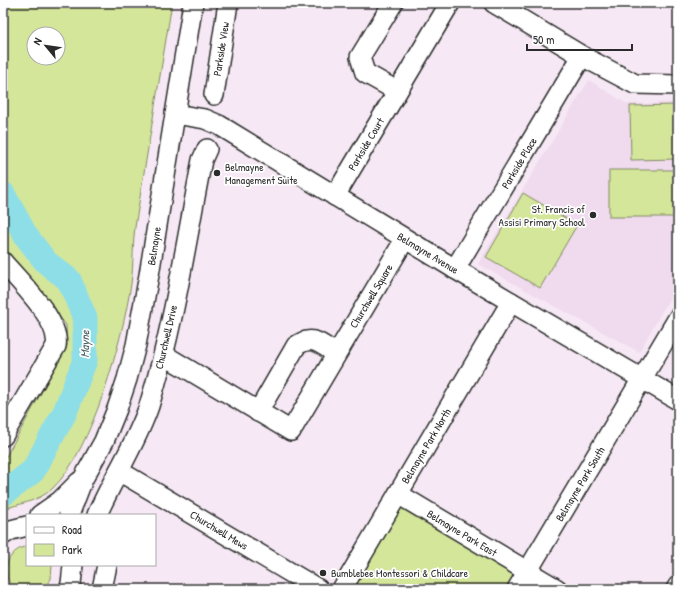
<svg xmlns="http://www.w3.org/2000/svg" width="681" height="592" viewBox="0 0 681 592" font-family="'Patrick Hand',sans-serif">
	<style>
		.built { fill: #f0daee }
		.green { fill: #d4e69a; stroke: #808862; fill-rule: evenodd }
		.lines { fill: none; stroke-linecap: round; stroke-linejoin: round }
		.river { stroke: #8edee8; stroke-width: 25 }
		.minor-casing { stroke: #2b2b2b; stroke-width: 22 }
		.minor { stroke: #fff; stroke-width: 19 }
		.poi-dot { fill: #2b2b2b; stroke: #fff; stroke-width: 1.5 }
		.labels { text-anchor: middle; stroke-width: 3.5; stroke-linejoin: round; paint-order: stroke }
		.street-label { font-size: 11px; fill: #2b2b2b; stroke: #fff }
		.poi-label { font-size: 11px; fill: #2b2b2b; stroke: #fff; text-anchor: start }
		.water-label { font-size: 12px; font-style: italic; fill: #496164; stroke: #fff }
	</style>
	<rect width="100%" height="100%" fill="#f6e9f5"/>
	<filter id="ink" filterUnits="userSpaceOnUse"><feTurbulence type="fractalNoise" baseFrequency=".025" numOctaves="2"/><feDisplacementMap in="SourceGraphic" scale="8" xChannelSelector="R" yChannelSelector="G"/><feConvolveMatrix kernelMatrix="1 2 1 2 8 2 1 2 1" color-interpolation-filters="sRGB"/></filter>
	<g filter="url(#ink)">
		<!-- built -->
		<path class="built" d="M 589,80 L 627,104 L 678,102 L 678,284 L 639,352 L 478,264 Z"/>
		<!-- green -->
		<g class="green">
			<path d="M 3,3 L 172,3 C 160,76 148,148 136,221 C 132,242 134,263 131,284 C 123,338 92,451 53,488 C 40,501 19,504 3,509 L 3,462 L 67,346 L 66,325 L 3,246 ZM 34,34 L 58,34 L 58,58 L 34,58 Z"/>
			<path d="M 678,105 L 678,159 L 631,160 L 630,106 Z"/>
			<rect x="609" y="170" width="69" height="47"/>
			<path d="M 523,193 L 577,225 L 540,288 L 486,257 Z"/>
			<path d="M 402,504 L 518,569 L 506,589 L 352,589 Z"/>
			<path d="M 27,546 L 27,565 L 52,565 L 51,579 L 43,589 L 14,589 C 0,573 6,551 27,546 Z"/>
		</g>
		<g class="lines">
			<!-- river -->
			<path class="river" d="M 3,194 L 26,236 L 46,262 L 69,280 L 85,318 L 85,360 L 65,412 L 33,471 L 3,494"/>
			<defs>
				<g id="minor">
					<path d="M 393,3 L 360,57 L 365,73 L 397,91"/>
					<path d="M 494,3 L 582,56 L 635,84 L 678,85"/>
					<path d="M 214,95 L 228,3"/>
					<path d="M 175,114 L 205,119 L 219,125 L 455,269 L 678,400"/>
					<path d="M 335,196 L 450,3"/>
					<path d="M 3,262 C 19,281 61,321 56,346 L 3,436"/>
					<path d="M 455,269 L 582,56"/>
					<path d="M 164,355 L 291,431 L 405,239"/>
					<path d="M 258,412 L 296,346 C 313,334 321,344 336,354"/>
					<path d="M 119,471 L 318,589"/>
					<path d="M 398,494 L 557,589"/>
					<path d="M 40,515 L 60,501 L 79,482"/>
					<path d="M 69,515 L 83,479 L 104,441 L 117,409 L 127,379 L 136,345 L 149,275 L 193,3"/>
					<path d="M 97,515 C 113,478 136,444 149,406 C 174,326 186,242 202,160 L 207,149"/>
					<path d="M 3,535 L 11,530 L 27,526"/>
					<path d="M 69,589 L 71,584 L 73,565"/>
					<path d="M 102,589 L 107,565"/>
					<path d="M 342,589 L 511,302"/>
					<path d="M 517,589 L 678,318"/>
					<path d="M 676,589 L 678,586"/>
				</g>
			</defs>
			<!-- minor casing -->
			<use href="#minor" class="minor-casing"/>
			<!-- minor -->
			<use href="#minor" class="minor"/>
		</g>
	</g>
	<!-- markers -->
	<g class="poi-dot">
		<circle cx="217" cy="173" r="4"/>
		<circle cx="593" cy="215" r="4"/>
		<circle cx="323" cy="573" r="4"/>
	</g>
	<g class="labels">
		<!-- street labels -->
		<g class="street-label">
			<text transform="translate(221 49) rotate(-81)" y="4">Parkside View</text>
			<text transform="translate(366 144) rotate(-59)" y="4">Parkside Court</text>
			<text transform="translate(519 163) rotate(-59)" y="4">Parkside Place</text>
			<text transform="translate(154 246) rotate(-81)" y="4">Belmayne</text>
			<text transform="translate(428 253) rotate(31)" y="4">Belmayne Avenue</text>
			<text transform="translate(371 296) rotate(-59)" y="4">Churchwell Square</text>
			<text transform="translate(166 337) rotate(-77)" y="4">Churchwell Drive</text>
			<text transform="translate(426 446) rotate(-59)" y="4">Belmayne Park North</text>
			<text transform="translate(580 484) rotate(-59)" y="4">Belmayne Park South</text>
			<text transform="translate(219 530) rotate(31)" y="4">Churchwell Mews</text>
			<text transform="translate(462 533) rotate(31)" y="4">Belmayne Park East</text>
		</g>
		<!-- poi labels -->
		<g class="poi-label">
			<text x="225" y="171">Belmayne<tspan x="225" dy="13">Management Suite</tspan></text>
			<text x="585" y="213" text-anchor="end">St. Francis of<tspan x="585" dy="13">Assisi Primary School</tspan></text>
			<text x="331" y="577">Bumblebee Montessori &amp; Childcare</text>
		</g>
		<!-- water labels -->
		<g class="water-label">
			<text transform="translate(85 344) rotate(-89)" y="4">Mayne</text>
		</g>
	</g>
	<!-- margin -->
	<rect width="681" height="592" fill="none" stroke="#fff" stroke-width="16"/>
	<rect x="8" y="8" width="665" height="576" fill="none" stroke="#2b2b2b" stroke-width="1.5" filter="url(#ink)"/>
	<!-- legend -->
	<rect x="26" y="514" width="130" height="52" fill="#ffffff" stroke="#aaaaaa"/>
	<rect x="34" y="527" width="20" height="6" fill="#ffffff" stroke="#aaaaaa"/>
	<text x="62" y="534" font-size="12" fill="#2b2b2b">Road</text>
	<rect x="34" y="544" width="20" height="12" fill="#d4e69a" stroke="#aaaaaa"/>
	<text x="62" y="554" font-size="12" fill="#2b2b2b">Park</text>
	<!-- north arrow -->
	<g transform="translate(46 46) rotate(299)"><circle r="19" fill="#ffffff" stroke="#aaaaaa"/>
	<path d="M0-3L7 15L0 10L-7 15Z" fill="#2b2b2b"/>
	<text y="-6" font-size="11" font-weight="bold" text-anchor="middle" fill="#2b2b2b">N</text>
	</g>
	<!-- scale -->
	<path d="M527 44v6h105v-6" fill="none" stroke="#2b2b2b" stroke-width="2"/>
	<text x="533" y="44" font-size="12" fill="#2b2b2b" stroke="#ffffff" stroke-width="3" paint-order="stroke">50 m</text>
</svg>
